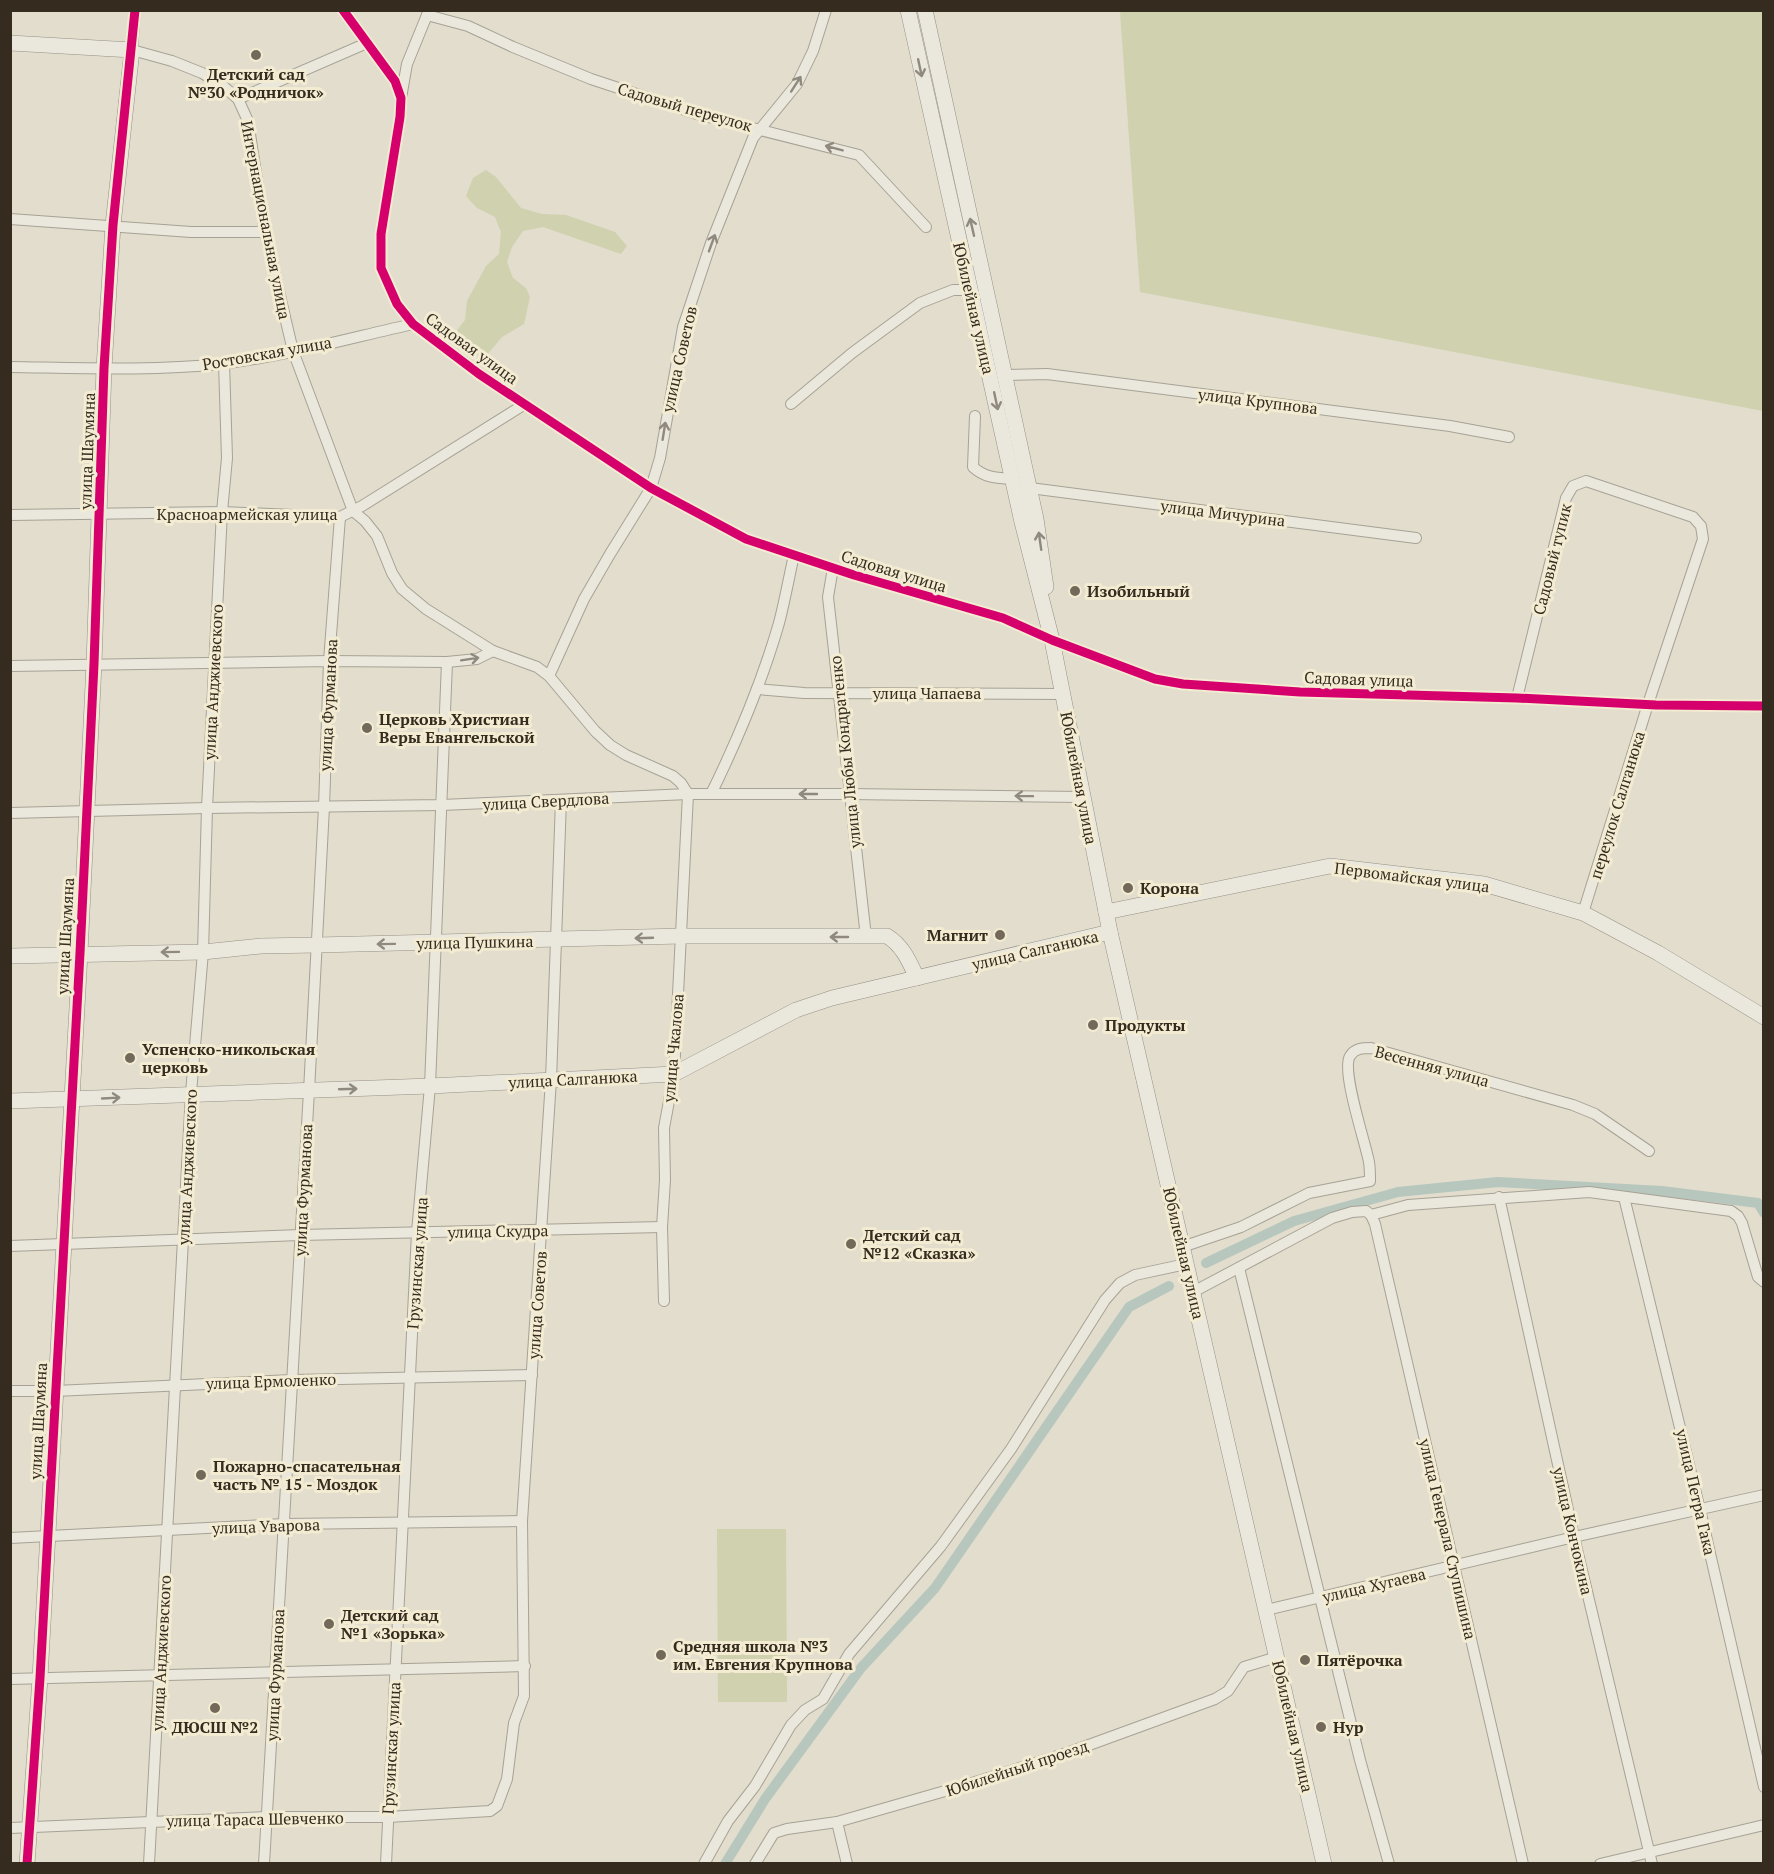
<svg xmlns="http://www.w3.org/2000/svg" width="1774" height="1874" viewBox="0 0 1774 1874" font-family="'PT Serif',serif">
	<style>
		.green { fill: #cfd1af }
		.lines { fill: none; stroke-linecap: round; stroke-linejoin: round }
		.canal { stroke: #b7c7be; stroke-width: 10 }
		.street-casing { stroke: #a7a295; stroke-width: 12 }
		.secondary-casing { stroke: #979185; stroke-width: 16 }
		.street { stroke: #eae7dd; stroke-width: 10 }
		.secondary { stroke: #eae7dd; stroke-width: 15 }
		.cycleway-casing { stroke: #f3ecd2; stroke-width: 13 }
		.cycleway { stroke: #d6006c; stroke-width: 9 }
		.oneway { stroke: #90897e }
		.poi-dot { fill: #72695b; stroke: #f3ecd2; stroke-width: 2 }
		.labels { text-anchor: middle; stroke-width: 6; stroke-linejoin: round; paint-order: stroke }
		.poi-label { font-size: 16px; font-weight: bold; fill: #352b1e; stroke: #f3ecd2; text-anchor: start }
		.street-label { font-size: 16px; fill: #352b1e; stroke: #f3ecd2 }
	</style>
	<rect width="100%" height="100%" fill="#e2ddcc"/>
	<!-- green -->
	<g class="green">
		<path d="M 1120,11 L 1763,11 L 1763,411 L 1140,292 Z"/>
		<path d="M 486,170 L 496,177 L 521,208 L 542,214 L 566,215 L 615,232 L 627,246 L 621,254 L 543,227 L 523,231 L 512,247 L 507,262 L 513,278 L 526,288 L 530,297 L 524,324 L 502,337 L 486,356 C 469,354 464,354 454,338 L 458,329 L 465,320 L 467,301 L 486,266 L 499,254 L 501,232 L 495,217 L 477,208 L 466,196 L 473,178 Z"/>
		<path d="M 717,1529 L 786,1529 L 787,1702 L 718,1702 Z"/>
	</g>
	<g class="lines">
		<!-- canal -->
		<g class="canal">
			<path d="M 1206,1263 L 1294,1221 L 1398,1192 L 1498,1182 L 1662,1191 L 1758,1203 L 1764,1213"/>
			<path d="M 725,1864 L 765,1799 L 861,1668 L 935,1588 L 1129,1307 L 1169,1286"/>
		</g>
		<defs>
			<g id="street">
				<path d="M 135,10 L 132,50 L 172,61 L 202,73 L 222,85 L 238,99 L 248,121 L 265,232 L 293,351 L 353,511 L 365,521 L 377,536 L 392,573 L 402,589 L 426,609 L 493,651 L 537,667 L 549,676 L 595,731 L 610,745 L 626,755 L 673,776 L 681,783 L 688,794 L 674,1074 L 664,1128 L 665,1180 L 662,1227 L 664,1301"/>
				<path d="M 343,10 L 395,81 L 401,98 L 400,117 L 381,234 L 381,268 L 397,304 L 413,324 L 479,374 L 651,488 L 746,539 L 854,575 L 1003,618 L 1052,640 L 1155,679 L 1183,684 L 1300,692 L 1517,698 L 1656,705 L 1764,706"/>
				<path d="M 427,15 L 468,26 L 513,47 L 591,79 L 697,114 L 859,155 L 926,227"/>
				<path d="M 401,98 L 407,64 L 427,15"/>
				<path d="M 238,99 L 367,43"/>
				<path d="M 10,219 L 191,232 L 265,232"/>
				<path d="M 10,367 C 80,368 151,371 221,364 C 286,356 350,338 413,324"/>
				<path d="M 1005,375 L 1047,374 L 1450,426 L 1509,437"/>
				<path d="M 791,404 L 852,353 L 920,303 L 953,290 L 969,290"/>
				<path d="M 975,416 L 973,467 C 985,478 997,478 1012,479"/>
				<path d="M 1030,488 L 1416,538"/>
				<path d="M 10,515 L 222,512 L 340,517 L 362,506 L 525,404"/>
				<path d="M 833,568 L 828,597 L 866,937"/>
				<path d="M 10,666 L 329,661 L 447,662 L 477,659 L 493,651"/>
				<path d="M 549,676 L 584,599 L 610,554 L 651,488 L 660,458 L 683,327 L 711,243 L 753,138 L 797,84 L 813,51 L 826,10"/>
				<path d="M 757,689 L 804,693 L 1062,694"/>
				<path d="M 1517,698 L 1566,498 L 1573,486 L 1586,481 L 1693,517 L 1701,526 L 1703,539 L 1648,704 L 1583,913"/>
				<path d="M 711,794 C 738,739 762,682 779,623 C 785,600 789,577 794,555"/>
				<path d="M 10,813 L 207,808 L 442,805 L 688,794 L 849,794 L 1082,797"/>
				<path d="M 1499,1197 L 1574,1537 L 1652,1864"/>
				<path d="M 1624,1197 L 1700,1510 L 1764,1787"/>
				<path d="M 1371,1215 L 1375,1224 L 1523,1864"/>
				<path d="M 10,1246 L 300,1235 L 662,1227"/>
				<path d="M 1182,1247 L 1241,1227 L 1309,1193 L 1370,1181 C 1370,1175 1370,1168 1369,1162 C 1365,1141 1341,1071 1350,1056 C 1355,1048 1363,1048 1371,1048 L 1573,1105 L 1595,1114 L 1649,1151"/>
				<path d="M 1239,1268 L 1360,1760 L 1389,1864"/>
				<path d="M 1193,1292 L 1332,1218 L 1352,1212 L 1366,1211 L 1371,1215 L 1408,1205 L 1589,1192 L 1731,1211 L 1738,1216 L 1742,1223 L 1758,1277 L 1764,1282"/>
				<path d="M 10,1391 L 55,1391 L 292,1380 L 532,1375"/>
				<path d="M 10,1538 L 284,1524 L 522,1521"/>
				<path d="M 1266,1610 L 1574,1537 L 1764,1495"/>
				<path d="M 10,1679 L 525,1666"/>
				<path d="M 837,1822 L 847,1864"/>
				<path d="M 10,1828 L 267,1817 L 388,1817 L 490,1811 L 497,1806 L 507,1779 L 514,1723 L 524,1696 L 522,1521 L 551,1080 L 561,800"/>
				<path d="M 149,1864 L 191,1093 L 203,952 L 207,808 L 222,512 L 227,458 L 224,363"/>
				<path d="M 264,1864 L 309,1091 L 324,807 L 329,661 L 340,517"/>
				<path d="M 386,1864 L 417,1232 L 430,1086 L 447,662"/>
				<path d="M 704,1864 L 728,1821 L 755,1786 L 791,1725 L 805,1710 L 823,1699 L 849,1654 L 941,1546 L 1011,1449 L 1105,1300 L 1120,1283 L 1135,1275 L 1186,1264"/>
				<path d="M 755,1864 L 774,1833 L 787,1829 L 837,1822 L 966,1785 L 1067,1753 L 1215,1699 L 1228,1691 L 1244,1667 L 1277,1657"/>
				<path d="M 1600,1864 L 1764,1825"/>
			</g>
			<g id="secondary">
				<path d="M 908,10 L 1022,522 L 1052,640 L 1110,932 L 1324,1864"/>
				<path d="M 925,10 L 1036,519 L 1046,587"/>
				<path d="M 10,43 L 132,50 L 113,225 L 104,368 L 94,664 L 80,953 L 40,1678 L 27,1864"/>
				<path d="M 1106,912 L 1330,866 L 1484,884 L 1583,913 L 1658,953 L 1764,1017"/>
				<path d="M 10,956 L 203,952 L 261,946 L 317,945 L 682,936 L 887,936 C 903,946 909,961 917,978"/>
				<path d="M 10,1101 L 430,1086 L 674,1074 L 796,1010 L 832,998 L 1110,932"/>
			</g>
		</defs>
		<!-- street casing -->
		<use href="#street" class="street-casing"/>
		<!-- secondary casing -->
		<use href="#secondary" class="secondary-casing"/>
		<!-- street -->
		<use href="#street" class="street"/>
		<!-- secondary -->
		<use href="#secondary" class="secondary"/>
		<defs>
			<g id="cycleway">
				<path d="M 343,10 L 395,81 L 401,98 L 400,117 L 381,234 L 381,268 L 397,304 L 413,324 L 479,374 L 651,488 L 746,539 L 854,575 L 1003,618 L 1052,640 L 1155,679 L 1183,684 L 1300,692 L 1517,698 L 1656,705 L 1764,706"/>
				<path d="M 27,1864 L 40,1678 L 80,953 L 94,664 L 104,368 L 113,225 L 135,10"/>
			</g>
		</defs>
		<!-- cycleway casing -->
		<use href="#cycleway" class="cycleway-casing"/>
		<!-- cycleway -->
		<use href="#cycleway" class="cycleway"/>
	</g>
	<!-- one-way arrows -->
	<defs><path id="oneway-shaft" d="M-6 0H5M1.5-3L5.5 0L1.5 3" fill="none" stroke-width="1.6" stroke-linecap="round" stroke-linejoin="round" transform="scale(1.5)"/></defs>
	<g class="oneway">
		<use href="#oneway-shaft" transform="translate(920 68) rotate(78)"/>
		<use href="#oneway-shaft" transform="translate(796 84) rotate(-57)"/>
		<use href="#oneway-shaft" transform="translate(834 148) rotate(-165)"/>
		<use href="#oneway-shaft" transform="translate(972 227) rotate(-103)"/>
		<use href="#oneway-shaft" transform="translate(712 243) rotate(-70)"/>
		<use href="#oneway-shaft" transform="translate(996 401) rotate(78)"/>
		<use href="#oneway-shaft" transform="translate(664 431) rotate(-81)"/>
		<use href="#oneway-shaft" transform="translate(1040 541) rotate(-98)"/>
		<use href="#oneway-shaft" transform="translate(470 659) rotate(-9)"/>
		<use href="#oneway-shaft" transform="translate(808 794) rotate(180)"/>
		<use href="#oneway-shaft" transform="translate(1024 796) rotate(-179)"/>
		<use href="#oneway-shaft" transform="translate(839 937) rotate(-180)"/>
		<use href="#oneway-shaft" transform="translate(644 938) rotate(178)"/>
		<use href="#oneway-shaft" transform="translate(386 944) rotate(179)"/>
		<use href="#oneway-shaft" transform="translate(170 952) rotate(179)"/>
		<use href="#oneway-shaft" transform="translate(348 1089) rotate(-2)"/>
		<use href="#oneway-shaft" transform="translate(111 1098) rotate(-3)"/>
	</g>
	<!-- markers -->
	<g class="poi-dot">
		<circle cx="256" cy="55" r="6"/>
		<circle cx="1075" cy="591" r="6"/>
		<circle cx="367" cy="728" r="6"/>
		<circle cx="1128" cy="888" r="6"/>
		<circle cx="1000" cy="935" r="6"/>
		<circle cx="1093" cy="1025" r="6"/>
		<circle cx="130" cy="1058" r="6"/>
		<circle cx="851" cy="1244" r="6"/>
		<circle cx="201" cy="1475" r="6"/>
		<circle cx="329" cy="1624" r="6"/>
		<circle cx="661" cy="1655" r="6"/>
		<circle cx="1305" cy="1660" r="6"/>
		<circle cx="215" cy="1708" r="6"/>
		<circle cx="1321" cy="1727" r="6"/>
	</g>
	<g class="labels">
		<!-- poi labels -->
		<g class="poi-label">
			<text x="256" y="80" text-anchor="middle">Детский сад<tspan x="256" dy="18">№30 «Родничок»</tspan></text>
			<text x="1087" y="597">Изобильный</text>
			<text x="379" y="725">Церковь Христиан<tspan x="379" dy="18">Веры Евангельской</tspan></text>
			<text x="1140" y="894">Корона</text>
			<text x="988" y="941" text-anchor="end">Магнит</text>
			<text x="1105" y="1031">Продукты</text>
			<text x="142" y="1055">Успенско-никольская<tspan x="142" dy="18">церковь</tspan></text>
			<text x="863" y="1241">Детский сад<tspan x="863" dy="18">№12 «Сказка»</tspan></text>
			<text x="213" y="1472">Пожарно-спасательная<tspan x="213" dy="18">часть № 15 - Моздок</tspan></text>
			<text x="341" y="1621">Детский сад<tspan x="341" dy="18">№1 «Зорька»</tspan></text>
			<text x="673" y="1652">Средняя школа №3<tspan x="673" dy="18">им. Евгения Крупнова</tspan></text>
			<text x="1317" y="1666">Пятёрочка</text>
			<text x="215" y="1733" text-anchor="middle">ДЮСШ №2</text>
			<text x="1333" y="1733">Нур</text>
		</g>
		<!-- street labels -->
		<g class="street-label">
			<text transform="translate(685 107) rotate(16)" y="6">Садовый переулок</text>
			<text transform="translate(266 220) rotate(79)" y="6">Интернациональная улица</text>
			<text transform="translate(974 308) rotate(77)" y="6">Юбилейная улица</text>
			<text transform="translate(472 348) rotate(36)" y="6">Садовая улица</text>
			<text transform="translate(267 353) rotate(-10)" y="6">Ростовская улица</text>
			<text transform="translate(679 359) rotate(-77)" y="6">улица Советов</text>
			<text transform="translate(1258 401) rotate(7)" y="6">улица Крупнова</text>
			<text transform="translate(87 451) rotate(-88)" y="6">улица Шаумяна</text>
			<text transform="translate(1223 513) rotate(7)" y="6">улица Мичурина</text>
			<text x="247" y="520">Красноармейская улица</text>
			<text transform="translate(1552 559) rotate(-76)" y="6">Садовый тупик</text>
			<text transform="translate(894 571) rotate(17)" y="6">Садовая улица</text>
			<text transform="translate(1359 679) rotate(2)" y="6">Садовая улица</text>
			<text transform="translate(213 682) rotate(-87)" y="6">улица Анджиевского</text>
			<text x="927" y="699">улица Чапаева</text>
			<text transform="translate(328 705) rotate(-87)" y="6">улица Фурманова</text>
			<text transform="translate(845 752) rotate(-96)" y="6">улица Любы Кондратенко</text>
			<text transform="translate(1079 778) rotate(79)" y="6">Юбилейная улица</text>
			<text transform="translate(546 801) rotate(-3)" y="6">улица Свердлова</text>
			<text transform="translate(1617 805) rotate(-73)" y="6">переулок Салганюка</text>
			<text transform="translate(1412 877) rotate(7)" y="6">Первомайская улица</text>
			<text transform="translate(65 936) rotate(-87)" y="6">улица Шаумяна</text>
			<text transform="translate(475 942) rotate(-1)" y="6">улица Пушкина</text>
			<text transform="translate(1035 950) rotate(-13)" y="6">улица Салганюка</text>
			<text transform="translate(673 1048) rotate(-85)" y="6">улица Чкалова</text>
			<text transform="translate(1432 1066) rotate(15)" y="6">Весенняя улица</text>
			<text transform="translate(573 1079) rotate(-3)" y="6">улица Салганюка</text>
			<text transform="translate(187 1167) rotate(-87)" y="6">улица Анджиевского</text>
			<text transform="translate(303 1190) rotate(-87)" y="6">улица Фурманова</text>
			<text transform="translate(498 1231) rotate(-1)" y="6">улица Скудра</text>
			<text transform="translate(1184 1253) rotate(77)" y="6">Юбилейная улица</text>
			<text transform="translate(417 1263) rotate(-86)" y="6">Грузинская улица</text>
			<text transform="translate(537 1305) rotate(-86)" y="6">улица Советов</text>
			<text transform="translate(271 1381) rotate(-2)" y="6">улица Ермоленко</text>
			<text transform="translate(38 1421) rotate(-87)" y="6">улица Шаумяна</text>
			<text transform="translate(1696 1492) rotate(77)" y="6">улица Петра Гака</text>
			<text transform="translate(266 1526) rotate(-2)" y="6">улица Уварова</text>
			<text transform="translate(1573 1531) rotate(77)" y="6">улица Кончокина</text>
			<text transform="translate(1448 1539) rotate(77)" y="6">улица Генерала Ступишина</text>
			<text transform="translate(1374 1585) rotate(-13)" y="6">улица Хугаева</text>
			<text transform="translate(161 1653) rotate(-87)" y="6">улица Анджиевского</text>
			<text transform="translate(275 1675) rotate(-87)" y="6">улица Фурманова</text>
			<text transform="translate(1293 1726) rotate(77)" y="6">Юбилейная улица</text>
			<text transform="translate(391 1748) rotate(-87)" y="6">Грузинская улица</text>
			<text transform="translate(1017 1768) rotate(-18)" y="6">Юбилейный проезд</text>
			<text transform="translate(255 1819) rotate(-1)" y="6">улица Тараса Шевченко</text>
		</g>
	</g>
	<!-- border -->
	<rect width="1774" height="1874" fill="none" stroke="#352b1e" stroke-width="24"/>
</svg>
